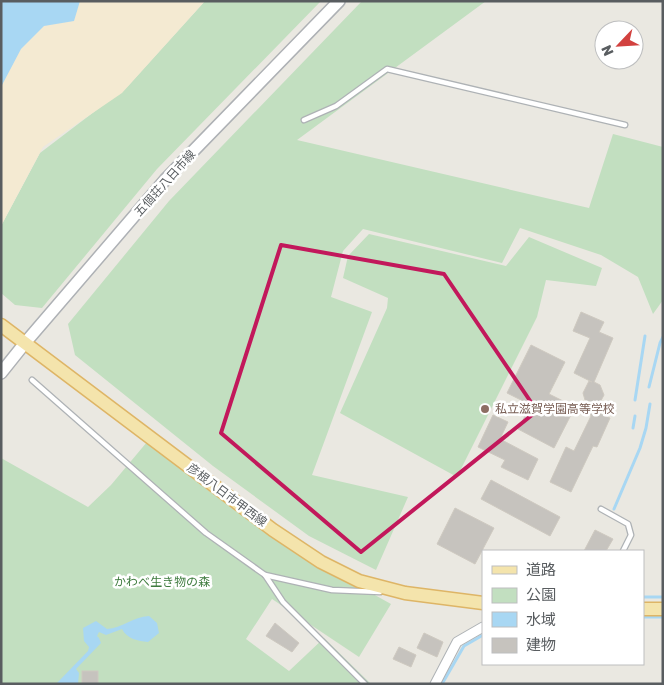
<svg xmlns="http://www.w3.org/2000/svg" width="664" height="685" viewBox="0 0 664 685" font-family="Rubik,'Noto Sans JP',sans-serif">
	<style>
		.green { fill: #c2dfc0 }
		.sand { fill: #f4ead2 }
		.water { fill: #a8d7f3 }
		.lines { fill: none; stroke-linecap: round; stroke-linejoin: round }
		.stream { stroke: #a8d7f3; stroke-width: 3 }
		.building { fill: #c6c3be; stroke: #cec9c0 }
		.service-casing { stroke: #aeb2b5; stroke-width: 7 }
		.minor-casing { stroke: #aeb2b5; stroke-width: 11 }
		.secondary-casing { stroke: #aeb1b5; stroke-width: 14 }
		.primary-casing { stroke: #deb566; stroke-width: 15 }
		.service { stroke: #fff; stroke-width: 4.5 }
		.minor { stroke: #fff; stroke-width: 9 }
		.secondary { stroke: #fff; stroke-width: 11 }
		.primary { stroke: #f4e4ac; stroke-width: 12 }
		.marked { fill: none; stroke: #c2185b; stroke-width: 4; stroke-linejoin: round }
		.education-dot { fill: #8d6e63; stroke: #fff; stroke-width: 2 }
		.labels { text-anchor: middle; stroke-width: 5; stroke-linejoin: round; paint-order: stroke }
		.street-label { font-size: 12px; fill: #595d60; stroke: #fff }
		.education-label { font-size: 12px; fill: #785e54; stroke: #fff; text-anchor: start }
		.park-label { font-size: 12px; fill: #3e7b3e; stroke: #fff }
	</style>
	<rect width="100%" height="100%" fill="#eae8e1"/>
	<!-- green -->
	<g class="green">
		<path d="M 205,1 L 321,1 L 157,169 L 42,308 L 15,305 L 1,293 L 1,226 L 40,153 L 128,86 Z"/>
		<path d="M 362,1 L 486,1 L 297,140 L 589,208 L 613,134 L 663,147 L 663,300 L 653,314 L 638,277 L 601,255 L 520,228 L 502,263 L 363,229 L 343,251 L 331,297 L 372,312 L 312,475 L 408,497 L 376,570 L 309,536 L 213,466 L 75,355 L 68,324 L 169,201 Z"/>
		<path d="M 369,234 L 506,266 L 529,237 L 602,268 L 596,286 L 546,280 L 537,317 L 457,477 L 340,413 L 387,308 L 388,298 L 343,278 L 348,256 Z"/>
		<path d="M 147,442 L 209,491 L 303,555 L 391,604 L 359,657 L 272,599 L 246,639 L 289,671 L 324,638 L 371,684 L 1,684 L 1,458 L 88,507 L 111,485 Z"/>
	</g>
	<!-- sand -->
	<path class="sand" d="M 1,1 L 205,1 L 122,93 L 43,147 L 1,226 Z"/>
	<!-- water -->
	<g class="water">
		<path d="M 1,1 L 80,1 L 74,21 L 44,26 L 21,49 L 1,87 Z"/>
		<path d="M 149,616 L 157,623 L 159,633 L 148,642 C 138,641 127,639 122,629 L 106,635 L 99,632 L 97,636 L 99,638 L 101,643 L 76,669 L 79,673 L 78,684 L 56,684 L 88,651 L 89,647 L 84,641 L 83,628 L 96,621 L 107,629 C 122,628 133,617 149,616 Z"/>
	</g>
	<g class="lines">
		<!-- stream -->
		<g class="stream">
			<path d="M 649,387 L 660,343 L 663,337"/>
			<path d="M 635,400 L 645,336"/>
			<path d="M 633,428 L 635,416"/>
			<path d="M 614,509 L 640,448 L 646,428 L 650,404"/>
			<path d="M 643,597 L 663,597"/>
			<path d="M 643,617 L 663,617"/>
			<path d="M 442,684 L 464,646 L 483,635"/>
		</g>
	</g>
	<!-- building -->
	<g class="building">
		<path d="M 581,312 L 604,322 L 599,332 L 613,338 L 594,382 L 600,385 L 604,395 L 598,406 L 585,400 L 583,393 L 589,381 L 592,382 L 574,373 L 590,338 L 573,331 Z"/>
		<path d="M 531,345 L 565,362 L 549,394 L 575,407 L 554,448 L 518,429 L 531,405 L 507,393 Z"/>
		<path d="M 588,408 L 610,418 L 597,447 L 593,446 L 571,492 L 550,482 L 566,447 L 574,451 L 591,416 Z"/>
		<path d="M 493,415 L 508,422 L 500,439 L 538,459 L 528,480 L 501,467 L 505,460 L 478,447 Z"/>
		<path d="M 491,480 L 560,517 L 550,536 L 481,499 Z"/>
		<path d="M 455,508 L 494,528 L 475,564 L 437,544 Z"/>
		<path d="M 595,530 L 613,539 L 606,551 L 584,551 Z"/>
		<path d="M 275,623 L 299,643 L 292,652 L 266,636 Z"/>
		<path d="M 424,633 L 443,642 L 437,657 L 417,648 Z"/>
		<path d="M 399,647 L 416,655 L 411,667 L 393,659 Z"/>
		<rect x="82" y="671" width="16" height="13"/>
	</g>
	<g class="lines">
		<defs>
			<g id="service">
				<path d="M 304,120 L 336,106 L 387,69 L 625,125"/>
				<path d="M 32,380 L 206,533 L 265,575 L 283,602 L 365,684"/>
				<path d="M 601,509 L 628,524 L 631,535 L 623,551"/>
				<path d="M 265,575 L 332,590 L 380,592"/>
			</g>
			<path id="minor" d="M 435,684 L 457,642 L 483,627"/>
			<path id="secondary" d="M 1,373 L 25,343 L 165,180 L 339,1"/>
			<g id="primary">
				<path d="M 1,325 L 273,530 L 321,562 L 359,581 L 405,593 L 483,603"/>
				<path d="M 643,609 L 663,609"/>
			</g>
		</defs>
		<!-- service casing -->
		<use href="#service" class="service-casing"/>
		<!-- minor casing -->
		<use href="#minor" class="minor-casing"/>
		<!-- secondary casing -->
		<use href="#secondary" class="secondary-casing"/>
		<!-- primary casing -->
		<use href="#primary" class="primary-casing"/>
		<!-- service -->
		<use href="#service" class="service"/>
		<!-- minor -->
		<use href="#minor" class="minor"/>
		<!-- secondary -->
		<use href="#secondary" class="secondary"/>
		<!-- primary -->
		<use href="#primary" class="primary"/>
	</g>
	<!-- marked area -->
	<path class="marked" d="M 281,245 L 444,274 L 537,411 L 361,552 L 221,433 Z"/>
	<!-- markers -->
	<circle class="education-dot" cx="485" cy="409" r="5"/>
	<g class="labels">
		<!-- street labels -->
		<g class="street-label">
			<text transform="translate(165 183) rotate(-48)" y="4">五個荘八日市線</text>
			<text transform="translate(227 495) rotate(37)" y="4">彦根八日市甲西線</text>
		</g>
		<!-- education labels -->
		<g class="education-label">
			<text x="495" y="413">私立滋賀学園高等学校</text>
		</g>
		<!-- park labels -->
		<g class="park-label">
			<text x="162" y="586">かわべ生き物の森</text>
		</g>
	</g>
	<!-- border -->
	<rect width="664" height="685" fill="none" stroke="#595d60" stroke-width="5"/>
	<!-- legend -->
	<rect x="482" y="550" width="162" height="115" fill="#ffffff" stroke="#bdbebf"/>
	<rect x="492" y="566" width="25" height="8" fill="#f4e4ac" stroke="#bdbebf"/>
	<text x="526" y="575" font-size="15" fill="#595d60">道路</text>
	<rect x="492" y="588" width="25" height="15" fill="#c2dfc0" stroke="#bdbebf"/>
	<text x="526" y="600" font-size="15" fill="#595d60">公園</text>
	<rect x="492" y="612" width="25" height="15" fill="#a8d7f3" stroke="#bdbebf"/>
	<text x="526" y="625" font-size="15" fill="#595d60">水域</text>
	<rect x="492" y="638" width="25" height="15" fill="#c6c3be" stroke="#bdbebf"/>
	<text x="526" y="650" font-size="15" fill="#595d60">建物</text>
	<!-- north arrow -->
	<g transform="translate(619 45) rotate(245)"><circle r="24" fill="#ffffff" stroke="#bdbebf"/>
	<path d="M0-4L9 19L0 12L-9 19Z" fill="#d2413f"/>
	<text y="-8" font-size="14" font-weight="bold" text-anchor="middle" fill="#595d60">N</text>
	</g>
</svg>
